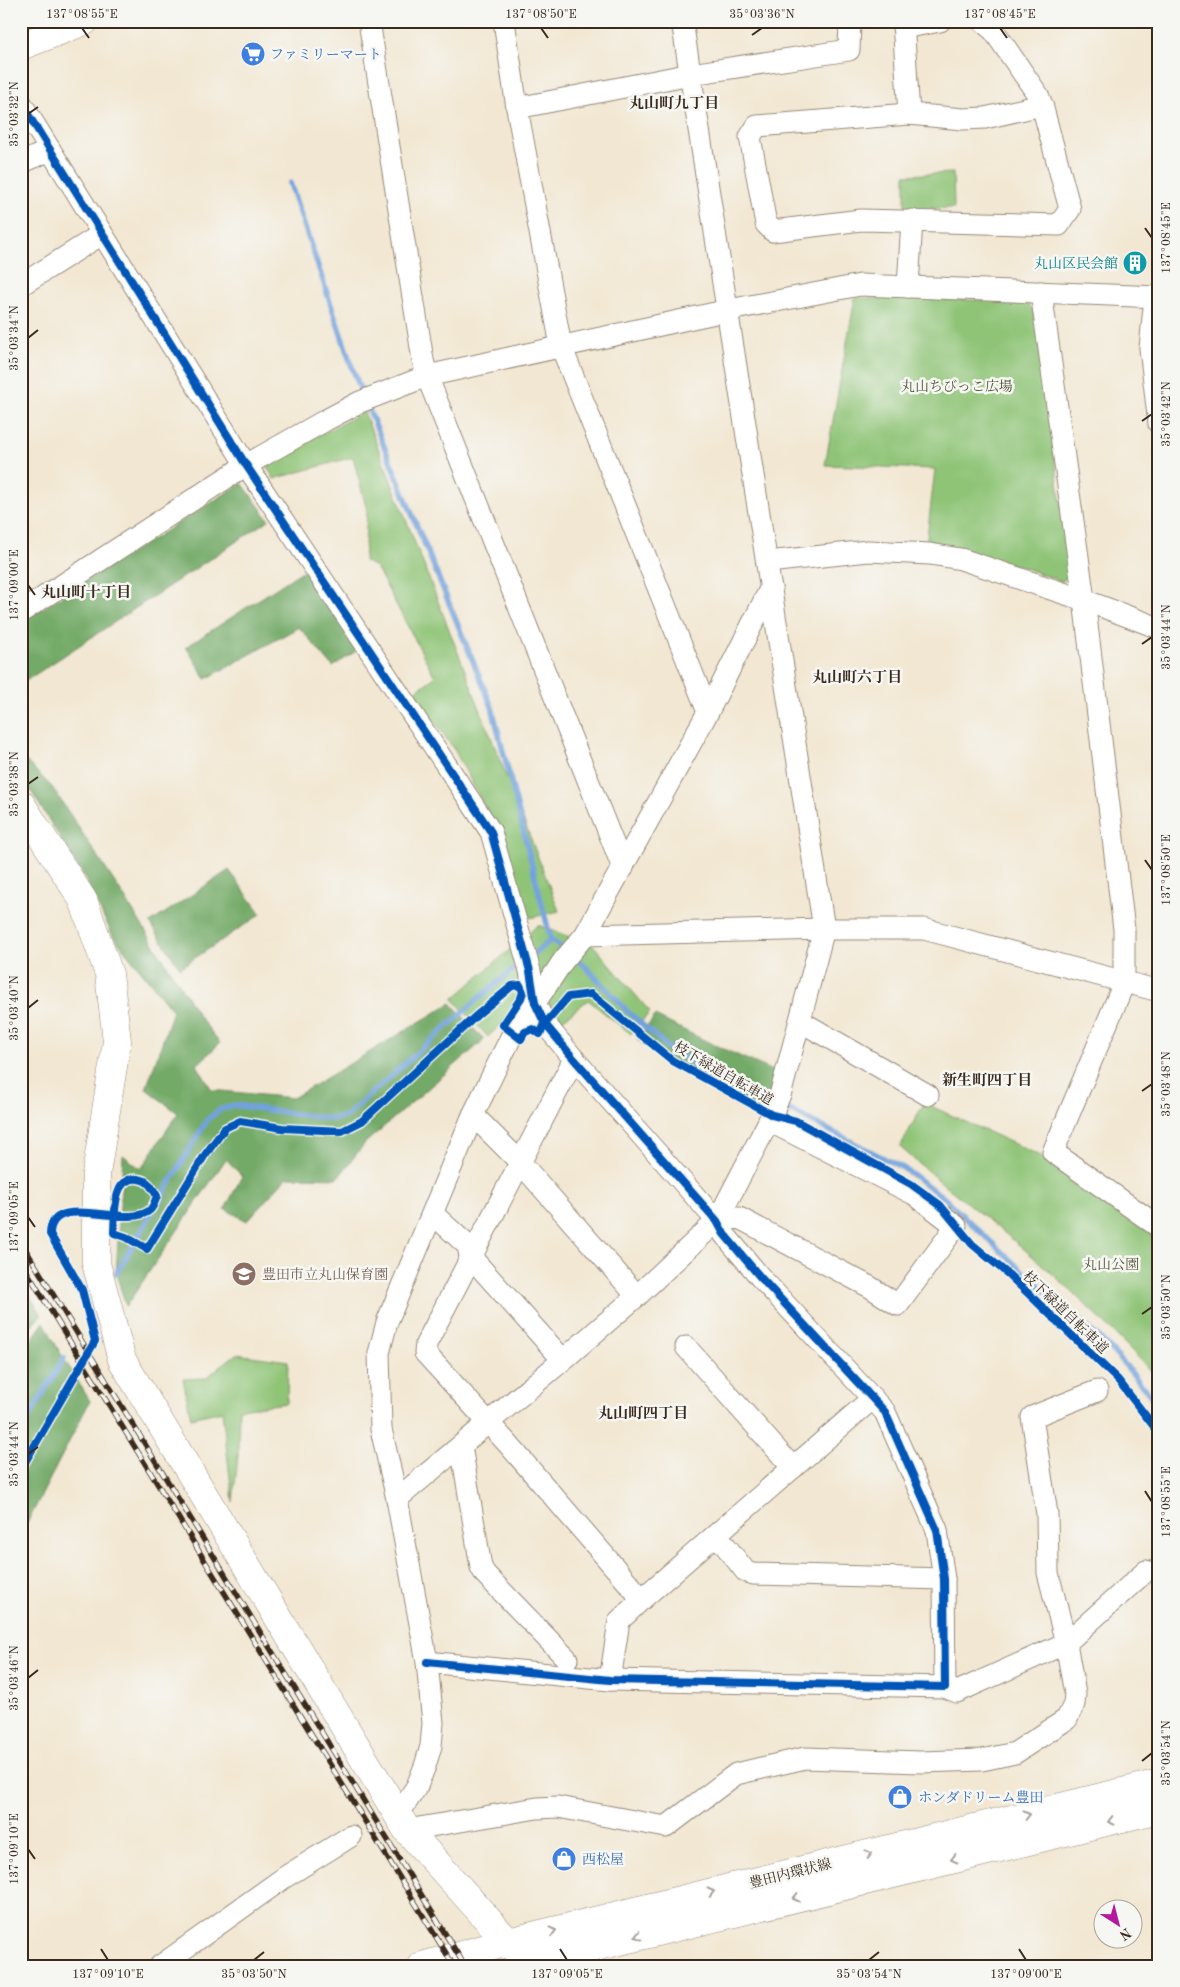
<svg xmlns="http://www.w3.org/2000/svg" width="1180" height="1987" viewBox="0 0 1180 1987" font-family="'Old Standard TT','Noto Serif JP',serif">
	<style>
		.green { fill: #8fc477; stroke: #65774a }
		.forest { fill: #73aa68; stroke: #576a43 }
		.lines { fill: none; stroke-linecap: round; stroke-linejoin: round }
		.stream { stroke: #72a2dc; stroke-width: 5.5 }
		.street-casing { stroke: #968878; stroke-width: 23 }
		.secondary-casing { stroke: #968878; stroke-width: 29 }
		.street { stroke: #fff; stroke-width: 21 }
		.secondary { stroke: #fff; stroke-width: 28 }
		.rail-casing { stroke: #3b2a1e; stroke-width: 5.5 }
		.rail { stroke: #f6f6f2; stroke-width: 4; stroke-dasharray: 11; stroke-linecap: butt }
		.cycleway-casing { stroke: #f6f6f2; stroke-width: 11 }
		.cycleway { stroke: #0057b8; stroke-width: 8 }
		.oneway { stroke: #a79f9a }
		.ticks { fill: none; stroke: #3b2a1e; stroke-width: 2 }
		.labels { text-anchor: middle; stroke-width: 5; stroke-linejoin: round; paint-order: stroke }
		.shop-label { font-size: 14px; fill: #366cbe; stroke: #f6f6f2; text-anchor: start }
		.culture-label { font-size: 14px; fill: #0d838f; stroke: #f6f6f2; text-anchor: end }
		.park-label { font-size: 14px; fill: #545839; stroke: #f6f6f2 }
		.street-label { font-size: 14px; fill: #3b2a1e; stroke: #f6f6f2 }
		.education-label { font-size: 14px; fill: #785e54; stroke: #f6f6f2; text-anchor: start }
		.neighbourhood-label { font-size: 15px; font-weight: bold; fill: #3b2a1e; stroke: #f6f6f2 }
		.neatline { fill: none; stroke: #3b2a1e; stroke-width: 2 }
		.ticks-label { font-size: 12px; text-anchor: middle; fill: #3b2a1e }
	</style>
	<rect width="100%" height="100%" fill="#f6f6f2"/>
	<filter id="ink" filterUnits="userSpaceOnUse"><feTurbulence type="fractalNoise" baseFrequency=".02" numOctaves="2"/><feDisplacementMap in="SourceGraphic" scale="10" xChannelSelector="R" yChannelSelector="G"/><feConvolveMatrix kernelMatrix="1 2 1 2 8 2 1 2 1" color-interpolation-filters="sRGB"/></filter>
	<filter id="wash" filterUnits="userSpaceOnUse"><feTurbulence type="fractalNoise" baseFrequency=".0096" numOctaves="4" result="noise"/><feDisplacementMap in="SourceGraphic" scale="20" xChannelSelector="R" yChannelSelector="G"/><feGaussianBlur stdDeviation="1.12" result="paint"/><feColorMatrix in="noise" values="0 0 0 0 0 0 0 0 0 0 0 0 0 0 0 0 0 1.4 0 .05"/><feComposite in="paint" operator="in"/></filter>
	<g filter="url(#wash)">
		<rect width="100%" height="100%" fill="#f2e7d2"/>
		<!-- green -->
		<g class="green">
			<path d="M 953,173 L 954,208 L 905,209 L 905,175 Z"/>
			<path d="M 855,298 L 1025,301 L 1036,312 L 1070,574 L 1062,582 L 1022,567 L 965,551 L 926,546 L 935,469 L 825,465 Z"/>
			<path d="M 364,412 L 559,911 L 530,918 L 503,841 L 455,751 L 414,692 L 435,677 L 376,567 L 364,561 L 367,511 L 353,457 L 274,479 L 265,463 Z"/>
			<path d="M 538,925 L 594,946 L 650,1012 L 631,1034 L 588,1000 L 560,1022 L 525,1001 L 488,1037 L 453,999 Z"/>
			<path d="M 924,1103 L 1041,1156 L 1159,1240 L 1159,1379 C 1120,1338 1080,1298 1038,1261 C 993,1222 944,1187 900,1147 Z"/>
			<path d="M 236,1354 L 288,1361 L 287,1403 L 239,1409 L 238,1456 L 233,1502 L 222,1411 L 191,1418 L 183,1379 L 206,1378 Z"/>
		</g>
		<!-- forest -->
		<g class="forest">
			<path d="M 242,483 L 269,520 L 21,684 L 21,622 Z"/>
			<path d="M 304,570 L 359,649 L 333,667 L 299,627 L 206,679 L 186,647 Z"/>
			<path d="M 21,756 L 52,787 L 123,895 L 201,1019 L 220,1043 L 197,1065 L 212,1090 L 293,1098 L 451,1003 L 484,1040 L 365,1143 L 338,1178 L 287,1177 L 247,1221 L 225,1209 L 242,1176 L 226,1159 L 126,1306 L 116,1274 L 123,1155 L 141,1169 L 178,1113 L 146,1089 L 173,1011 L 113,936 L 83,875 L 21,775 Z"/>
			<path d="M 229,870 L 261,914 L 180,968 L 150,923 Z"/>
			<path d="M 655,1016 L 710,1043 L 780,1074 L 760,1119 L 637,1040 Z"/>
			<path d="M 21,1282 L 42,1315 L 21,1336 Z"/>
			<path d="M 44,1322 L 58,1349 L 90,1401 L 21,1535 L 21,1355 Z"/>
		</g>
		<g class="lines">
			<!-- stream -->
			<g class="stream">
				<path d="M 290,183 L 353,370 L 363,396"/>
				<path d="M 367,405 L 492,707 L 551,940 L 566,951"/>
				<path d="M 531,956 L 551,940"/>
				<path d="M 573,957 L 584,965 L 628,1012 L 671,1050 L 718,1077 L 766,1098 L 903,1168 L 943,1197 L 1020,1269 L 1102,1340 L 1126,1366 L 1159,1406"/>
				<path d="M 116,1274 L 207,1120 L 219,1110 L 234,1105 L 332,1119 L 346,1116 L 480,997 L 524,961"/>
				<path d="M 21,1431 L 64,1358"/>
			</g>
		</g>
	</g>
	<g filter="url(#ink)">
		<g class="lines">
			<defs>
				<g id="street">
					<path d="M 369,21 L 423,360 L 427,376 L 623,868"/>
					<path d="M 504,21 L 517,108 L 561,346 L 708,712"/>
					<path d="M 903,21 L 909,114"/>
					<path d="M 982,21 L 994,31 L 1038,95 L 1042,105"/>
					<path d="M 903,28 L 940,21"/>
					<path d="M 21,103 L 246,465 L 491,832 L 530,971 L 535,1003 L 545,1024 L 574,1059 L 717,1221 L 724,1234 L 761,1278 L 885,1412 L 937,1530 L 944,1579 L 945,1687 L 610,1680 L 427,1662"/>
					<path d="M 1042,105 L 1070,209 L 1059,225 L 861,220 L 773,231 L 766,224 L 750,137 L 757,126 L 909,114 L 963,119 L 985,118 Z"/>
					<path d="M 517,108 L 691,74 L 849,50 L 850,21"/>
					<path d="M 21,163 L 50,150"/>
					<path d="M 21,285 L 102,234"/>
					<path d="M 908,287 L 912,220"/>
					<path d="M 1041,292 L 1084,600 L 1124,929 L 1124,983 L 1053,1152 L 1159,1227"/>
					<path d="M 1155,297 L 1150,348 L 1159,424"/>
					<path d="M 768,562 L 868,551 L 930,554 L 961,559 L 1084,600 L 1159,628"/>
					<path d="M 21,612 L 246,465 L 326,420 L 360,402 L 427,376 L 729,310 L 860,285 L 1159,297"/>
					<path d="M 585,935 L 824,929 L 924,929 L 1159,991"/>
					<path d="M 800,1021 L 928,1095"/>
					<path d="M 574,1059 L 426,1344 L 425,1353 L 508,1444 L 642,1599"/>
					<path d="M 473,1115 L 519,1161 L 637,1296"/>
					<path d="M 433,1214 L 468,1246 L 470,1256 L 563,1360"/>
					<path d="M 717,1221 L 739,1218 L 870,1287 L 898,1305 L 956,1226 L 914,1194 L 769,1121"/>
					<path d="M 686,1347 L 793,1468"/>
					<path d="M 461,1446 L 481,1567 L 485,1574 L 567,1659"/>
					<path d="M 397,1499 L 563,1360 L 637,1296 L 717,1221 L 772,1115 L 781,1092 L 824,929 L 682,21"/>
					<path d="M 717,1535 L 746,1572 L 753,1574 L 944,1579"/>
					<path d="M 610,1680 L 619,1621 L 642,1599 L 873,1398"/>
					<path d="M 945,1687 L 957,1692 L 1066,1643 L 1146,1571"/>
					<path d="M 398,1815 L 417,1786 L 425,1766 L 431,1746 L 433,1723 L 427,1662 L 397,1499 L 381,1429 L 379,1353 L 387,1322 L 473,1115 L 513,1033 L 535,1003 L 563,961 L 585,935 L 708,712 L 771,587"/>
					<path d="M 407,1830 L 537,1808 L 558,1807 L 666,1827 L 736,1774 L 805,1758 L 920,1762 L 982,1760 L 1015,1753 L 1067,1719 L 1074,1704 L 1075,1694 L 1066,1643 L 1048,1573 L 1047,1514 L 1032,1417 L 1097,1391"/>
					<path d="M 160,1966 L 285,1877 L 351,1836"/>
				</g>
				<g id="secondary">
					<path d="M 21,46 L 85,21"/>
					<path d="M 21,804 L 83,900 L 109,974 L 117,1041 L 96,1174 L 96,1263 L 122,1360 L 407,1830 L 508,1942 L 532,1966"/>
					<path d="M 422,1966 L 508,1942 L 1159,1783"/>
					<path d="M 518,1966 L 1159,1809"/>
				</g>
			</defs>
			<!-- street casing -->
			<use href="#street" class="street-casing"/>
			<!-- secondary casing -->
			<use href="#secondary" class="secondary-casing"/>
			<!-- street -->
			<use href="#street" class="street"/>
			<!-- secondary -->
			<use href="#secondary" class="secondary"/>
			<defs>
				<g id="rail">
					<path d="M 21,1242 L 465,1966"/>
					<path d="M 21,1262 L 454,1966"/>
				</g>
			</defs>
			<!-- rail casing -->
			<use href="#rail" class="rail-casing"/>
			<!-- rail -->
			<use href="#rail" class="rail"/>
			<defs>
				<g id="cycleway">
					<path d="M 21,103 L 246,465 L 491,832 L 530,971 L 535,1003 L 545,1024 L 574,1059 L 717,1221 L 724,1234 L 761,1278 L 885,1412 L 937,1530 L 944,1579 L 945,1687 L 610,1680 L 427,1662"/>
					<path d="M 21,1469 L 95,1341 L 82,1290 L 50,1234 C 51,1190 128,1230 150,1210 C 154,1206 155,1201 157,1196 C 152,1187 148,1180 138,1179 C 112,1176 115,1215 114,1233 L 126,1237 L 147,1249 L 205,1155 L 225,1128 L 240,1121 L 282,1128 L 342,1131 L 362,1121 L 477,1015 L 512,986 L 520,985 L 523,992 L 521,998 L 503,1025 L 521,1039 L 525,1032 L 533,1029 L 540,1034 L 545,1024 L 568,997 L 591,994 L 673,1061 L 772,1115 L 796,1121 L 911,1184 L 940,1205 L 972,1244 L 1009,1275 L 1118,1380 L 1159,1433"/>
				</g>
			</defs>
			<!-- cycleway casing -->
			<use href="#cycleway" class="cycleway-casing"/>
			<!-- cycleway -->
			<use href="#cycleway" class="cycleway"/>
		</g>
		<!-- one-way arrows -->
		<defs><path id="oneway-chevron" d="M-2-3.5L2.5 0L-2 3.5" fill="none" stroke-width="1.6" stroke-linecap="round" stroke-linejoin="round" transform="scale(1.25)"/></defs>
		<g class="oneway">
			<use href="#oneway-chevron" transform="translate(1027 1815) rotate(-14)"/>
			<use href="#oneway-chevron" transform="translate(1111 1821) rotate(166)"/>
			<use href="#oneway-chevron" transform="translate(869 1854) rotate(-14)"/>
			<use href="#oneway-chevron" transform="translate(954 1859) rotate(166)"/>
			<use href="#oneway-chevron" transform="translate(711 1892) rotate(-14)"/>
			<use href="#oneway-chevron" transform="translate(796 1898) rotate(166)"/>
			<use href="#oneway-chevron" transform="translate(553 1931) rotate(-14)"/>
			<use href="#oneway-chevron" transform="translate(638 1936) rotate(166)"/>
		</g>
	</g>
	<!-- ticks -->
	<path class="ticks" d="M 82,28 L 89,38M 541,28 L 548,38M 1000,28 L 1007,38M 752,35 L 762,28M 28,114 L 38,107M 1145,228 L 1152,238M 28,338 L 38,330M 1142,421 L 1152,414M 28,585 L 35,595M 1142,644 L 1152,637M 28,784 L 38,777M 1145,860 L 1152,870M 28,1008 L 38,1000M 1142,1091 L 1152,1084M 28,1217 L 35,1227M 1142,1314 L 1152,1307M 28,1454 L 38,1447M 1145,1491 L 1152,1502M 28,1678 L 38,1670M 1142,1761 L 1152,1753M 28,1849 L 35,1859M 101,1949 L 108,1960M 560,1949 L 567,1960M 1019,1949 L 1026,1960M 254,1960 L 264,1952M 869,1960 L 879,1952"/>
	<!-- icons -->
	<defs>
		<symbol id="supermarket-disc" viewBox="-11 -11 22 22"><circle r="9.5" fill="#3f7fe0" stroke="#f6f6f2"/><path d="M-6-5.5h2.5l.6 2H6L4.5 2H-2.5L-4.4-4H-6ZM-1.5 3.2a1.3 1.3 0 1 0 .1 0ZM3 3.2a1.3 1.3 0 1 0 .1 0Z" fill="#fff"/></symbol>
		<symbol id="building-disc" viewBox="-11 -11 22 22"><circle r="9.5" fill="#0f9aa8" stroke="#f6f6f2"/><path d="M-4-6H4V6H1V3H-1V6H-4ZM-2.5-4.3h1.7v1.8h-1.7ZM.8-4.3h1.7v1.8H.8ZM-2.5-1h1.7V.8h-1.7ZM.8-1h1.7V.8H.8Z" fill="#fff"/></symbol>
		<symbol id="school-disc" viewBox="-11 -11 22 22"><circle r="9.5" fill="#8d6e63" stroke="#f6f6f2"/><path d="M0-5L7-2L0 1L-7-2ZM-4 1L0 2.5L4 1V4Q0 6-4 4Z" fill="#fff"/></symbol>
		<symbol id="shop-disc" viewBox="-11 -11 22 22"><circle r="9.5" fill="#3f7fe0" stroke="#f6f6f2"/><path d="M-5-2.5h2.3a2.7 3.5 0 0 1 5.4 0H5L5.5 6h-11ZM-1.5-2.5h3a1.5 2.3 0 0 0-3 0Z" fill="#fff"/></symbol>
	</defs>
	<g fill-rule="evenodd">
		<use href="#supermarket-disc" x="239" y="40" width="28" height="28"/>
		<use href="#building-disc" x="1121" y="249" width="28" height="28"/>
		<use href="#school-disc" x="230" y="1260" width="28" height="28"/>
		<use href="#shop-disc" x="886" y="1783" width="28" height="28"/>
		<use href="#shop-disc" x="550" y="1845" width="28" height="28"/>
	</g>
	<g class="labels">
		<!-- shop labels -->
		<g class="shop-label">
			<text x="270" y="59">ファミリーマート</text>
			<text x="918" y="1802">ホンダドリーム豊田</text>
			<text x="582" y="1864">西松屋</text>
		</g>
		<!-- culture labels -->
		<g class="culture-label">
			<text x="1118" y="268">丸山区民会館</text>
		</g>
		<!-- park labels -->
		<g class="park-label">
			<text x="957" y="391">丸山ちびっこ広場</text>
			<text x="1111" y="1269">丸山公園</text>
		</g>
		<!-- street labels -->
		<g class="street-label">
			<text transform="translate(724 1073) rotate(30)" y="5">枝下緑道自転車道</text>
			<text transform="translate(1066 1312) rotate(44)" y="5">枝下緑道自転車道</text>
			<text transform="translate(790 1873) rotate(-14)" y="5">豊田内環状線</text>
		</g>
		<!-- education labels -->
		<g class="education-label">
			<text x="262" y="1279">豊田市立丸山保育園</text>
		</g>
		<!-- neighbourhood labels -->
		<g class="neighbourhood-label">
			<text x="674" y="108">丸山町九丁目</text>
			<text x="86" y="597">丸山町十丁目</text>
			<text x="857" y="682">丸山町六丁目</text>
			<text x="987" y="1085">新生町四丁目</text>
			<text x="643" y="1418">丸山町四丁目</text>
		</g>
	</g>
	<!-- margin -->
	<rect width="1180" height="1987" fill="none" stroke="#f6f6f2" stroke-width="55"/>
	<!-- north arrow -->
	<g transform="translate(1118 1924) rotate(144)"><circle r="24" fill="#f6f6f2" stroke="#aba49d"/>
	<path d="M0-4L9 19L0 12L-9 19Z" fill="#b5179e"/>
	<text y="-8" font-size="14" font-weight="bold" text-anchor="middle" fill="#3b2a1e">N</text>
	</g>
	<rect x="28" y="28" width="1124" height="1932" class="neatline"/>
	<g class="ticks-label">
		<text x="82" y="18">137°08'55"E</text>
		<text x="541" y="18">137°08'50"E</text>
		<text x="762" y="18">35°03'36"N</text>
		<text x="1000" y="18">137°08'45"E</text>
		<text transform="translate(14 114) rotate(-90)" y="4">35°03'32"N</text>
		<text transform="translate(1166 238) rotate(-90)" y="4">137°08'45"E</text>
		<text transform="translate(14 338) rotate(-90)" y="4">35°03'34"N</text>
		<text transform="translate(1166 414) rotate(-90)" y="4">35°03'42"N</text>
		<text transform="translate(14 585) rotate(-90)" y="4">137°09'00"E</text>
		<text transform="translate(1166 637) rotate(-90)" y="4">35°03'44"N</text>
		<text transform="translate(14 784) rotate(-90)" y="4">35°03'38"N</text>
		<text transform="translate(1166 870) rotate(-90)" y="4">137°08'50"E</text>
		<text transform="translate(14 1008) rotate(-90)" y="4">35°03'40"N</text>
		<text transform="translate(1166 1084) rotate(-90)" y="4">35°03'48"N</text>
		<text transform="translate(14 1217) rotate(-90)" y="4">137°09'05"E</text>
		<text transform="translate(1166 1307) rotate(-90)" y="4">35°03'50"N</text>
		<text transform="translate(14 1454) rotate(-90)" y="4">35°03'44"N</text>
		<text transform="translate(1166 1502) rotate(-90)" y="4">137°08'55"E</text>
		<text transform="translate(14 1678) rotate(-90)" y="4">35°03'46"N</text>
		<text transform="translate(1166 1753) rotate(-90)" y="4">35°03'54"N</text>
		<text transform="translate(14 1849) rotate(-90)" y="4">137°09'10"E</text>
		<text x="108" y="1978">137°09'10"E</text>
		<text x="254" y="1978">35°03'50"N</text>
		<text x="567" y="1978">137°09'05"E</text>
		<text x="869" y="1978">35°03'54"N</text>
		<text x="1026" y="1978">137°09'00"E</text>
	</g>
</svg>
